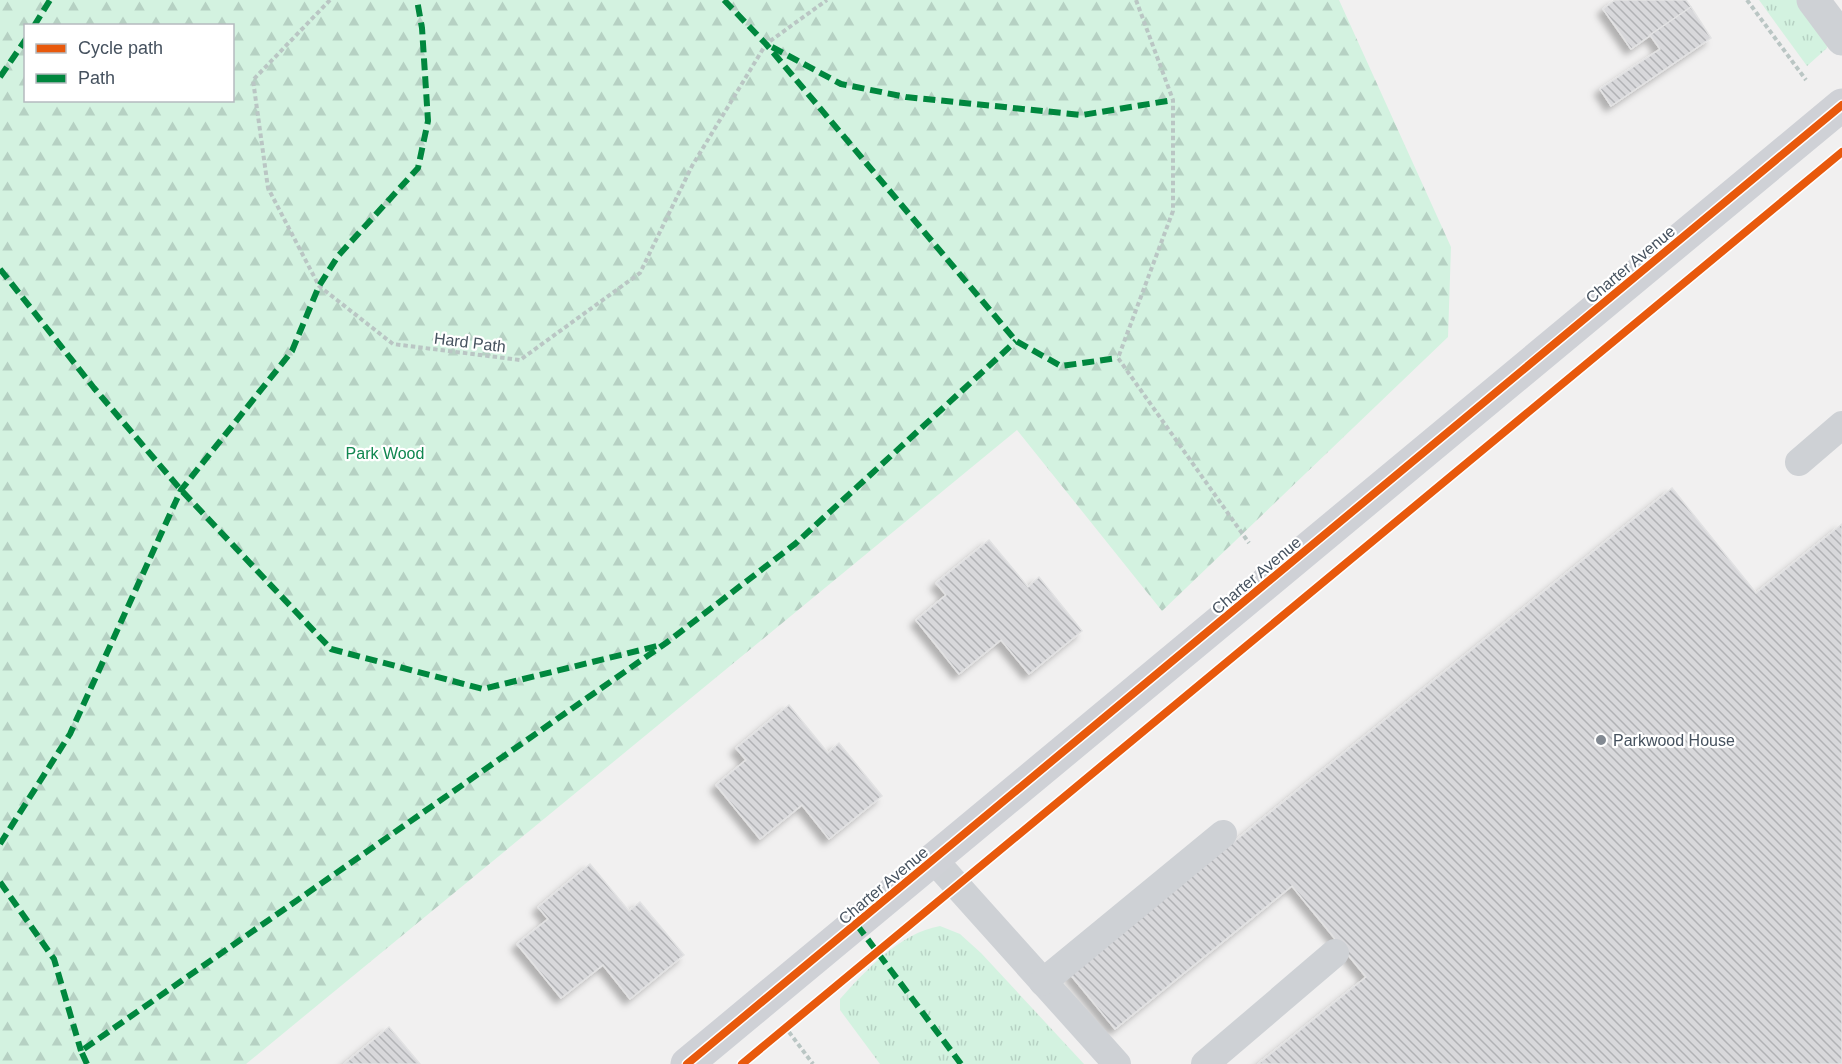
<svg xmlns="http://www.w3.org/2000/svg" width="1842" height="1064" viewBox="0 0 1842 1064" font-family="Helvetica,sans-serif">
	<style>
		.grass { fill: url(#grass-tufts) }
		.forest { fill: url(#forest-firs); fill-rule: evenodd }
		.building { fill: url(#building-back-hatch); stroke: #e2e2e3; stroke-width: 1.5; filter: url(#shadow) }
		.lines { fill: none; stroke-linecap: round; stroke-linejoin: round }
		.path { stroke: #bac6c4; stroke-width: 4; stroke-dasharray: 4.5 3; stroke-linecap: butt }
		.lane { stroke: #ced1d5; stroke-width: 28 }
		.street { stroke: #ced1d5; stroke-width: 33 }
		.secondary { stroke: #cfd1d6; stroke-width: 33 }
		.quiet { stroke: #00873e; stroke-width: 6; stroke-dasharray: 12 6; stroke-linecap: butt }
		.cycleway-casing { stroke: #fff; stroke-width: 11 }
		.cycleway { stroke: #e8590c; stroke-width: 8 }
		.poi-dot { fill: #828992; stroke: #fff; stroke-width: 2 }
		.labels { text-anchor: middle; stroke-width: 4.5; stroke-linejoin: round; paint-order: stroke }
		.street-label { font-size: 16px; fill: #46525f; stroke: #fff }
		.park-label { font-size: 16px; fill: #108750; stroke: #fff }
		.poi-label { font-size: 16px; fill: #46525f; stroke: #fff; text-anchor: start }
	</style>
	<defs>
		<pattern id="grass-tufts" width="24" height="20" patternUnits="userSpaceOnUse" patternTransform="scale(1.5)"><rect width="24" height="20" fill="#d3f2e0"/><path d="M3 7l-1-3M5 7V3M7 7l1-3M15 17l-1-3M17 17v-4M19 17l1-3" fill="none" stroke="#b6d1c3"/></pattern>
		<pattern id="forest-firs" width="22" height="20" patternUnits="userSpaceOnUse" patternTransform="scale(1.5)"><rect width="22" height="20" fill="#d3f2e0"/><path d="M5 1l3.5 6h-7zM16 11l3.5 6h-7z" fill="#b6d1c3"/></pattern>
		<pattern id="building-back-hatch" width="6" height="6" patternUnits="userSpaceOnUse" patternTransform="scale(1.5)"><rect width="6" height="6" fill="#d8d8db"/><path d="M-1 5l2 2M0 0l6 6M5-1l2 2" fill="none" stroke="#b1b2b5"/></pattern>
		<filter id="shadow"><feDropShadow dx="-5.5" dy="5.5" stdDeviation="3" flood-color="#0004"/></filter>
	</defs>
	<rect width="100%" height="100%" fill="#f1f0f0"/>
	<!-- grass -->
	<g class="grass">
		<path d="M 1759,0 L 1799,0 L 1826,37 L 1827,48 L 1807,66 Z"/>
		<path d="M 940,926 L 960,934 L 981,953 L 1084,1064 L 880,1064 L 840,1010 L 840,999 C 866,970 900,933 940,926 Z"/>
	</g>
	<!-- forest -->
	<path class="forest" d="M 0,0 L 1339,0 L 1451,247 L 1448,337 L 1162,611 L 1017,430 L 246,1064 L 0,1064 ZM 26,26 L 232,26 L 232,100 L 26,100 Z"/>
	<!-- building -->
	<g class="building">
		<path d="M 1615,0 L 1686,0 L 1691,7 L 1631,49 L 1603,9 Z"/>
		<path d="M 1691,7 L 1711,38 L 1611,106 L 1600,89 L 1660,49 L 1650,35 Z"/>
		<path d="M 1672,488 L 1756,593 L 1842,524 L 1842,1064 L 1258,1064 L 1366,977 L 1292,886 L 1115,1029 L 1070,974 Z"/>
		<path d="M 989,540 L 1028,587 L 1039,577 L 1082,631 L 1029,674 L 1001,640 L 959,674 L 916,620 L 946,595 L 936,583 Z"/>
		<path d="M 789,705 L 828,753 L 839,743 L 882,796 L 829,839 L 802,805 L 760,839 L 716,785 L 746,760 L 736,748 Z"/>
		<path d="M 590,864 L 629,911 L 640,902 L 684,955 L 630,999 L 603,965 L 561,998 L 517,944 L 548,919 L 538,907 Z"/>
		<path d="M 389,1027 L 420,1064 L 344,1064 Z"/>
	</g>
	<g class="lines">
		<!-- path -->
		<g class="path">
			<path d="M 330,0 L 253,80 L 268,188 L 319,286 L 393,344 L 520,360 L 640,273 L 692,166 L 766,44 L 827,0"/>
			<path d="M 1136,0 L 1173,100 L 1173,211 L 1118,358 L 1249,543"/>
			<path d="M 1747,0 L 1806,80"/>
			<path d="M 789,1032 L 813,1064"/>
		</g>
		<!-- lane -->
		<g class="lane">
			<path d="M 1799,462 L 1842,425"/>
			<path d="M 934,860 L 1117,1064"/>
			<path d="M 1043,982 L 1223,834"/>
			<path d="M 1205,1064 L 1335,953"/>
		</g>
		<!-- street -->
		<path class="street" d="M 1813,0 L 1842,39"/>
		<!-- secondary -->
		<path class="secondary" d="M 687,1064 L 1842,105"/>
		<!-- quiet -->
		<g class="quiet">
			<path d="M 724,0 L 766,44 L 1016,341 L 1061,366 L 1118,358"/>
			<path d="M 34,26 L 50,0"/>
			<path d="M 772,47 L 841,84 L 906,97 L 1082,115 L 1173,100"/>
			<path d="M 0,77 L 26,39"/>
			<path d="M 0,269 L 94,388 L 181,490 L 331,649 L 483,689 L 657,646"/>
			<path d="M 0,844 L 70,734 L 181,490 L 292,351 L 319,286 L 338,256 L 418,168 L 428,121 L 422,28 L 417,0"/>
			<path d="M 0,882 L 54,959 L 81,1051"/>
			<path d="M 857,925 L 961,1064"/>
			<path d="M 87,1064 L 81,1051 L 666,643 L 795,544 L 1016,341"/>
		</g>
		<defs>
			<g id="cycleway">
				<path d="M 687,1064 L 1842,105"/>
				<path d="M 742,1064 L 1842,152"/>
			</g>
		</defs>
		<!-- cycleway casing -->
		<use href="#cycleway" class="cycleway-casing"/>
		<!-- cycleway -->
		<use href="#cycleway" class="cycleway"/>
	</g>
	<!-- markers -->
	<circle class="poi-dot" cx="1601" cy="740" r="6"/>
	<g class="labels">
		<!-- street labels -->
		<g class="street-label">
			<text transform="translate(1630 264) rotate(-40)" y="6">Charter Avenue</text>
			<text transform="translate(470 342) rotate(7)" y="6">Hard Path</text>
			<text transform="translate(1256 575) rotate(-40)" y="6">Charter Avenue</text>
			<text transform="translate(883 885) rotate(-40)" y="6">Charter Avenue</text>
		</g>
		<!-- park labels -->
		<g class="park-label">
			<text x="385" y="459">Park Wood</text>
		</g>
		<!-- poi labels -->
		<g class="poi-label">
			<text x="1613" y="746">Parkwood House</text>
		</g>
	</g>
	<!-- legend -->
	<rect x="24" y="24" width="210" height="78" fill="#ffffff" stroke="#b5babf" stroke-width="1.5"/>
	<rect x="36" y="44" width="30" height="9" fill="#e8590c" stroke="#b5babf" stroke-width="1.5"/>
	<text x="78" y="54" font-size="18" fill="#46525f">Cycle path</text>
	<rect x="36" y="74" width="30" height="9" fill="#00873e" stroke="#b5babf" stroke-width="1.5"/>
	<text x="78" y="84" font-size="18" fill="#46525f">Path</text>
</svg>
